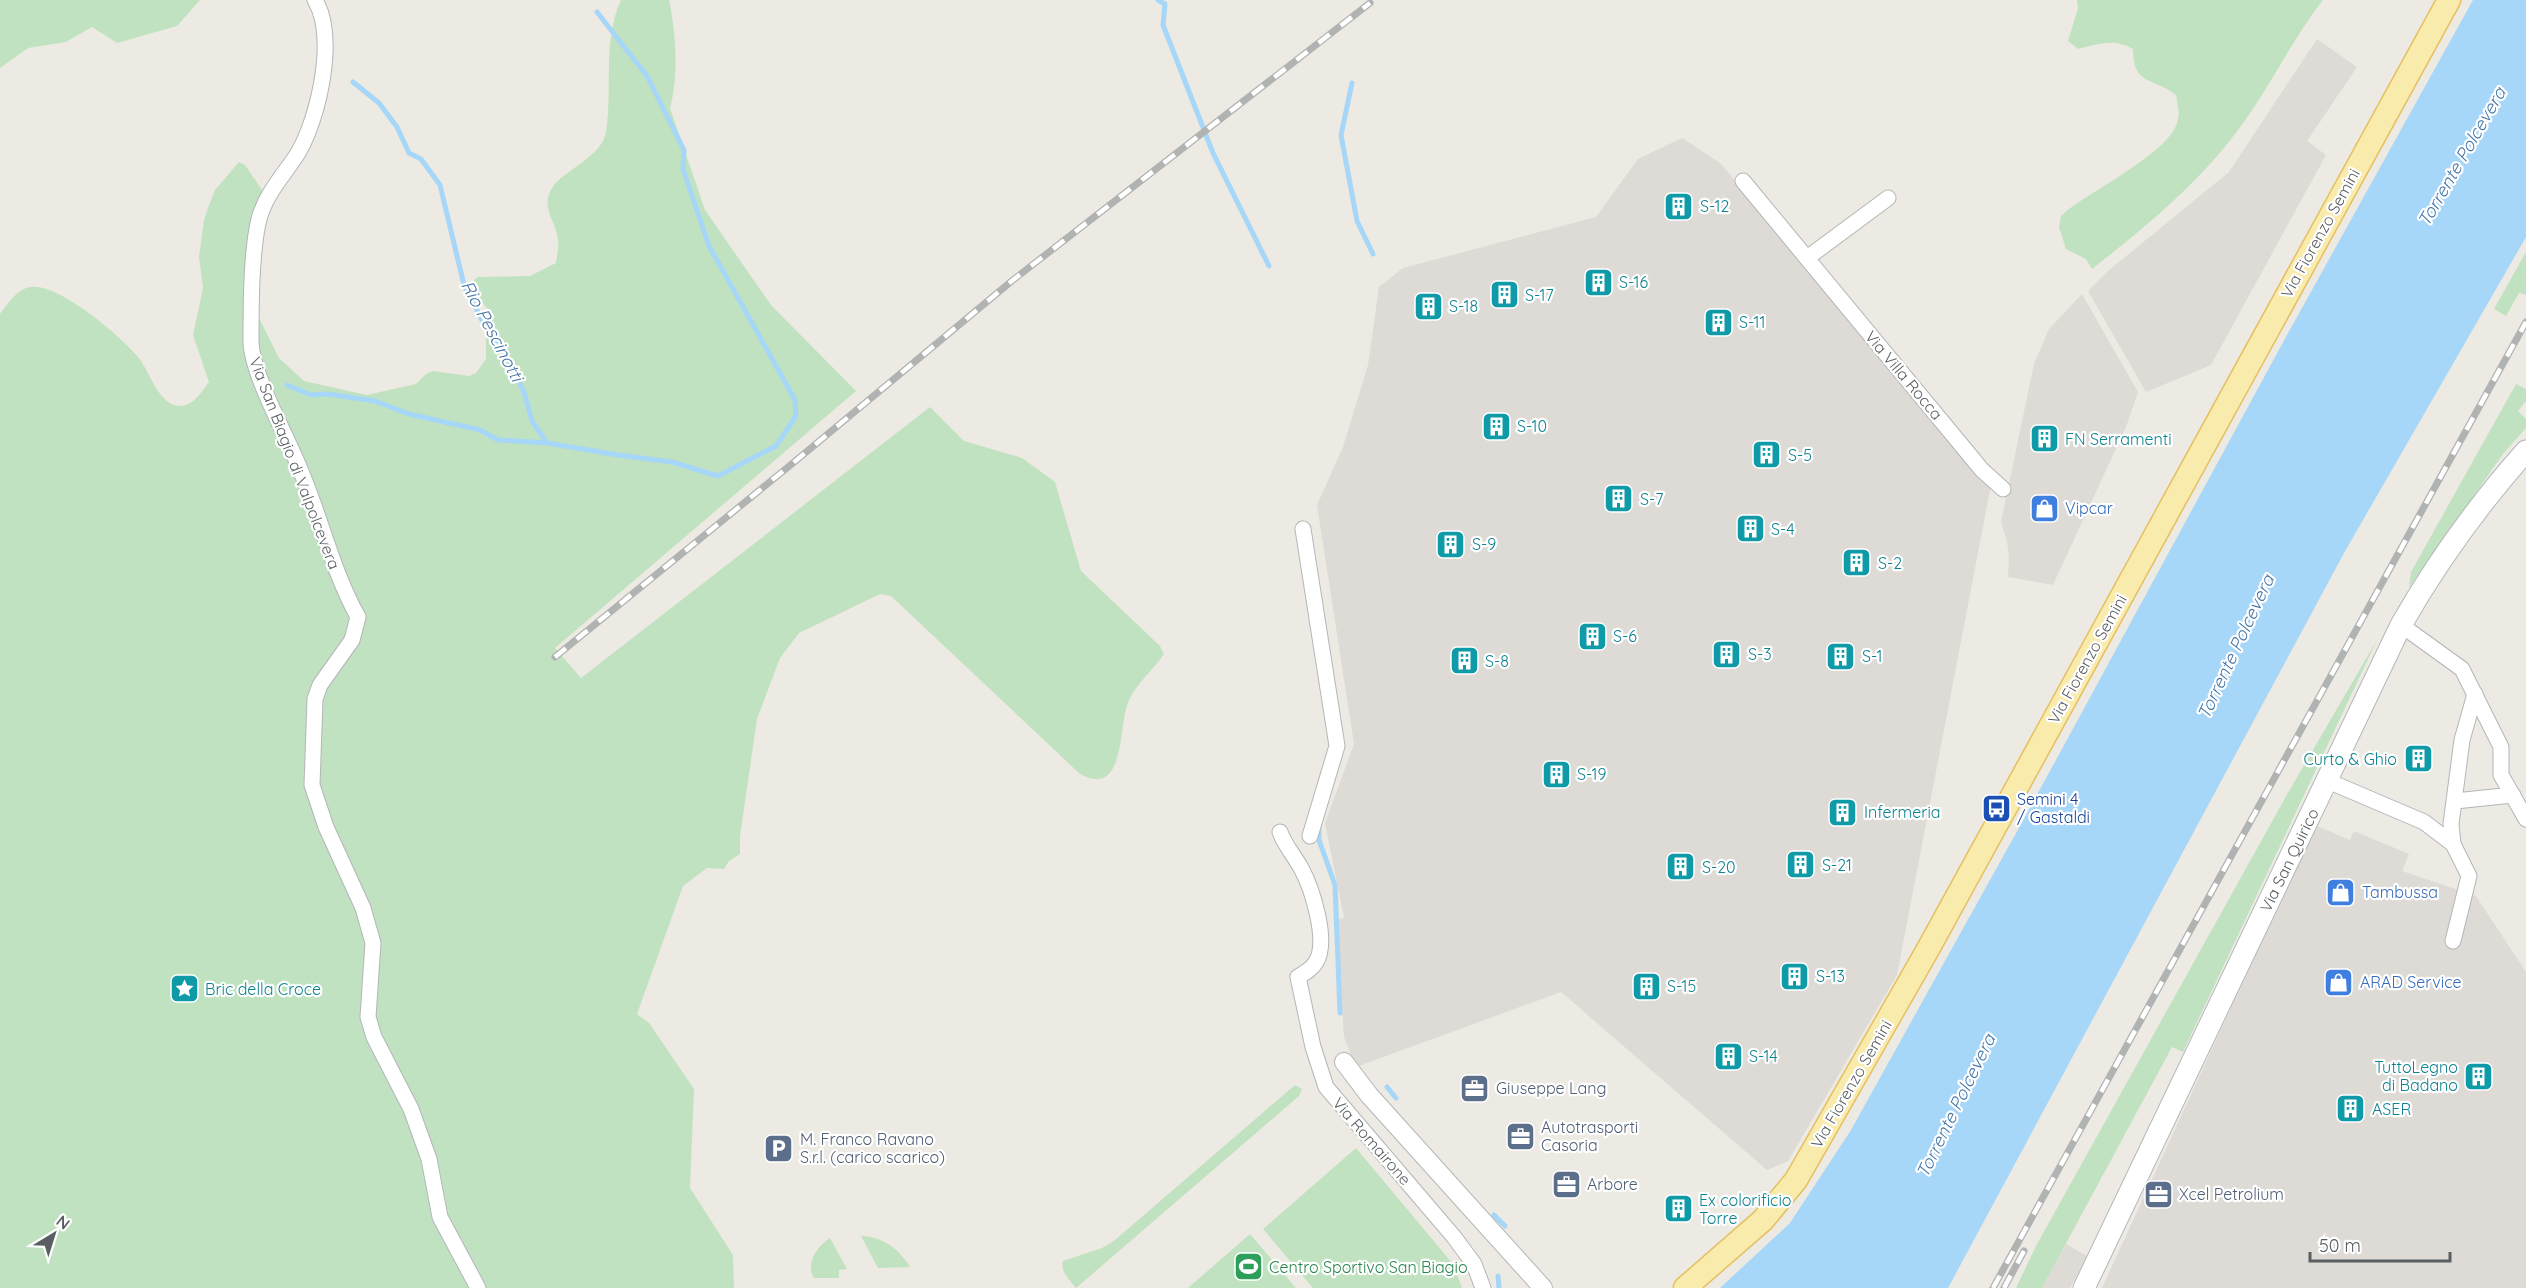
<svg xmlns="http://www.w3.org/2000/svg" width="2526" height="1288" viewBox="0 0 2526 1288" font-family="Quicksand,sans-serif">
	<style>
		.industrial { fill: #dedbd6 }
		.green { fill: #c1e2c0 }
		.water { fill: #a6d6f8 }
		.lines { fill: none; stroke-linecap: round; stroke-linejoin: round }
		.stream { stroke: #a6d6f8; stroke-width: 5 }
		.minor-casing { stroke: #b3b5b9; stroke-width: 17 }
		.tertiary-casing { stroke: #b3b5b9; stroke-width: 20 }
		.secondary-casing { stroke: #b4b7bb; stroke-width: 23 }
		.primary-casing { stroke: #e6bf61; stroke-width: 25 }
		.minor { stroke: #fff; stroke-width: 15 }
		.tertiary { stroke: #fff; stroke-width: 18 }
		.secondary { stroke: #fff; stroke-width: 21 }
		.primary { stroke: #f8ebab; stroke-width: 22 }
		.rail-casing { stroke: #b1b2b2; stroke-width: 7 }
		.rail { stroke: #fff; stroke-width: 4.5; stroke-dasharray: 14; stroke-linecap: butt }
		.labels { text-anchor: middle; stroke-width: 4.5; stroke-linejoin: round; paint-order: stroke }
		.culture-label { font-size: 16px; fill: #0d838f; stroke: #fff; text-anchor: start }
		.street-label { font-size: 16px; fill: #5a5e62; stroke: #fff }
		.shop-label { font-size: 16px; fill: #366cbe; stroke: #fff; text-anchor: start }
		.transit-label { font-size: 16px; fill: #164399; stroke: #fff; text-anchor: start }
		.service-label { font-size: 16px; fill: #4e5e75; stroke: #fff; text-anchor: start }
		.leisure-label { font-size: 16px; fill: #27864d; stroke: #fff; text-anchor: start }
		.water-label { font-size: 18px; font-style: italic; fill: #4577a8; stroke: #fff }
	</style>
	<rect width="100%" height="100%" fill="#eceae2"/>
	<!-- industrial -->
	<g class="industrial">
		<path d="M 2317,39 L 2357,67 L 2307,141 L 2326,155 L 2211,365 L 2146,392 L 2088,291 L 2108,271 L 2229,172 Z"/>
		<path d="M 1682,138 L 1720,163 L 1865,331 L 1991,485 L 1897,975 L 1788,1161 L 1767,1170 L 1561,992 L 1356,1067 L 1344,1037 L 1337,919 L 1344,918 L 1325,823 L 1354,744 L 1317,505 L 1343,447 L 1368,365 L 1379,287 L 1403,268 L 1596,217 L 1638,159 Z"/>
		<path d="M 2082,294 L 2138,392 L 2126,427 L 2053,585 L 2008,577 L 2009,558 L 2007,541 L 2001,522 L 2034,364 L 2049,329 Z"/>
		<path d="M 2315,825 L 2350,840 L 2354,831 L 2409,854 L 2402,871 L 2476,896 L 2526,972 L 2526,1288 L 2102,1288 Z"/>
		<path d="M 2066,1244 L 2087,1256 L 2070,1288 L 2042,1288 Z"/>
	</g>
	<!-- green -->
	<g class="green">
		<path d="M 0,0 L 200,0 L 177,26 L 117,43 L 92,27 L 66,42 L 28,48 L 0,68 Z"/>
		<path d="M 621,0 L 669,0 C 676,33 679,75 670,108 L 705,210 L 771,305 L 856,391 L 555,648 L 581,678 L 930,407 L 964,441 L 1022,458 L 1055,482 L 1081,571 L 1160,646 L 1164,654 C 1154,669 1133,687 1128,703 C 1118,726 1126,799 1080,774 L 891,596 L 880,594 L 799,633 L 780,658 L 757,719 L 740,836 L 740,854 L 729,861 L 724,869 L 707,868 L 683,886 L 637,1014 L 649,1023 L 694,1089 L 690,1188 L 733,1255 L 734,1288 L 0,1288 L 0,314 C 8,304 16,290 30,287 C 58,282 122,337 139,358 C 149,371 157,399 174,405 C 191,410 201,393 209,382 L 193,335 L 203,288 L 199,257 L 204,220 L 209,205 L 215,190 L 239,162 L 245,165 L 262,190 L 250,241 L 244,288 L 279,358 L 304,381 L 367,395 L 416,384 L 426,374 L 433,371 L 469,376 L 476,373 L 486,359 L 486,327 L 495,316 L 476,297 L 472,282 L 478,277 L 530,276 L 556,263 C 557,256 559,247 558,240 C 556,221 540,208 552,188 C 562,171 602,157 606,132 C 613,89 602,41 621,0 Z"/>
		<path d="M 2077,0 L 2323,0 C 2291,41 2269,89 2238,130 C 2199,183 2143,229 2092,269 L 2086,259 L 2066,249 L 2059,227 L 2061,216 C 2086,192 2173,153 2178,119 C 2180,112 2177,102 2176,95 C 2153,77 2133,86 2133,49 C 2113,38 2099,44 2078,49 L 2068,41 L 2078,8 Z"/>
		<path d="M 2526,252 L 2526,295 L 2519,293 L 2506,316 L 2494,309 Z"/>
		<path d="M 2516,384 L 2526,389 L 2526,401 L 2518,411 L 2526,419 L 2526,428 L 2503,454 L 2409,588 L 2411,572 Z"/>
		<path d="M 2377,640 L 2183,1052 L 2172,1047 L 2042,1288 L 2016,1288 L 2036,1246 L 2289,791 Z"/>
		<path d="M 1295,1085 L 1302,1089 L 1299,1096 L 1076,1288 C 1070,1280 1060,1272 1063,1261 L 1102,1248 L 1115,1240 Z"/>
		<path d="M 1356,1148 L 1453,1264 L 1462,1288 L 1313,1288 L 1263,1229 Z"/>
		<path d="M 1250,1234 L 1296,1288 L 1188,1288 Z"/>
		<path d="M 861,1236 C 883,1237 898,1248 910,1267 L 878,1268 Z"/>
		<path d="M 830,1238 L 847,1269 L 839,1270 L 839,1278 L 814,1278 C 805,1264 817,1246 830,1238 Z"/>
	</g>
	<!-- water -->
	<path class="water" d="M 2473,0 L 2526,0 L 2526,237 L 2344,553 L 1948,1288 L 1720,1288 L 1790,1223 L 1851,1130 L 2025,817 L 2287,335 Z"/>
	<g class="lines">
		<!-- stream -->
		<g class="stream">
			<path d="M 1158,0 L 1165,4 L 1163,25 L 1213,153 L 1269,266"/>
			<path d="M 353,82 L 379,103 L 397,127 L 409,153 L 421,159 L 440,185 L 464,285 L 482,320 L 505,353 L 524,392 L 532,421 L 547,443 L 618,455 L 672,462 L 718,476 L 776,446 L 796,416 L 795,400 L 709,246 L 683,169 L 684,150 L 647,76 L 597,12"/>
			<path d="M 1352,83 L 1341,135 L 1357,221 L 1373,254"/>
			<path d="M 287,385 L 311,395 L 328,394 L 375,401 L 409,414 L 480,430 L 498,440 L 547,443"/>
			<path d="M 1319,828 L 1319,840 L 1335,885 L 1340,1013"/>
			<path d="M 1387,1087 L 1396,1098"/>
			<path d="M 1494,1215 L 1505,1226"/>
			<path d="M 1498,1276 L 1499,1288"/>
		</g>
		<defs>
			<g id="minor">
				<path d="M 315,0 C 337,37 319,117 298,153 C 284,175 266,193 259,219 C 251,252 251,307 251,342 C 252,375 287,436 300,469 C 321,518 332,570 358,617 L 352,640 L 320,685 L 315,699 L 312,785 L 326,827 L 363,908 L 373,943 L 368,1017 L 374,1037 L 411,1109 L 429,1159 L 440,1217 L 478,1288"/>
				<path d="M 1743,181 L 1982,470 L 2003,489"/>
				<path d="M 1807,258 L 1888,198"/>
				<path d="M 1303,529 L 1337,746 L 1310,836"/>
				<path d="M 2401,625 L 2462,669 L 2501,747 L 2501,775 L 2526,819"/>
				<path d="M 2328,781 L 2424,822 L 2453,844"/>
				<path d="M 2455,801 L 2513,795"/>
				<path d="M 1280,832 C 1285,846 1294,855 1301,868 C 1312,888 1329,941 1316,962 C 1312,969 1305,973 1298,977 L 1313,1047 L 1326,1087 L 1454,1237 L 1474,1264 L 1483,1288"/>
				<path d="M 2453,941 L 2469,876 L 2453,844 L 2451,824 L 2462,740 L 2475,694"/>
			</g>
			<path id="tertiary" d="M 1344,1062 L 1369,1095 L 1543,1288"/>
			<path id="secondary" d="M 2084,1288 L 2401,625 C 2437,562 2479,504 2526,451"/>
			<path id="primary" d="M 1685,1288 L 1763,1220 L 1796,1180 L 1927,951 L 2449,0"/>
		</defs>
		<!-- minor casing -->
		<use href="#minor" class="minor-casing"/>
		<!-- tertiary casing -->
		<use href="#tertiary" class="tertiary-casing"/>
		<!-- secondary casing -->
		<use href="#secondary" class="secondary-casing"/>
		<!-- primary casing -->
		<use href="#primary" class="primary-casing"/>
		<!-- minor -->
		<use href="#minor" class="minor"/>
		<!-- tertiary -->
		<use href="#tertiary" class="tertiary"/>
		<!-- secondary -->
		<use href="#secondary" class="secondary"/>
		<!-- primary -->
		<use href="#primary" class="primary"/>
		<defs>
			<g id="rail">
				<path d="M 555,657 L 793,463 L 1013,280 L 1370,3"/>
				<path d="M 1993,1288 L 2526,322"/>
				<path d="M 2004,1288 L 2024,1251"/>
			</g>
		</defs>
		<!-- rail casing -->
		<use href="#rail" class="rail-casing"/>
		<!-- rail -->
		<use href="#rail" class="rail"/>
	</g>
	<!-- icons -->
	<defs>
		<symbol id="building-square" viewBox="-11 -11 22 22"><rect x="-9" y="-9" width="18" height="18" rx="4" fill="#0f9aa8" stroke="#fff"/><path d="M-4-6H4V6H1V3H-1V6H-4ZM-2.5-4.3h1.7v1.8h-1.7ZM.8-4.3h1.7v1.8H.8ZM-2.5-1h1.7V.8h-1.7ZM.8-1h1.7V.8H.8Z" fill="#fff"/></symbol>
		<symbol id="shop-square" viewBox="-11 -11 22 22"><rect x="-9" y="-9" width="18" height="18" rx="4" fill="#3f7fe0" stroke="#fff"/><path d="M-5-2.5h2.3a2.7 3.5 0 0 1 5.4 0H5L5.5 6h-11ZM-1.5-2.5h3a1.5 2.3 0 0 0-3 0Z" fill="#fff"/></symbol>
		<symbol id="bus-square" viewBox="-11 -11 22 22"><rect x="-9" y="-9" width="18" height="18" rx="4" fill="#1a4fb4" stroke="#fff"/><path d="M-5-6H5V4H4V6H2V4H-2V6H-4V4H-5ZM-3.5-4V0h7V-4ZM-3.5 1.2v1.5H-2V1.2ZM2 1.2v1.5H3.5V1.2Z" fill="#fff"/></symbol>
		<symbol id="sight-square" viewBox="-11 -11 22 22"><rect x="-9" y="-9" width="18" height="18" rx="4" fill="#0f9aa8" stroke="#fff"/><path d="M0-6L1.8-2.2L6-1.7L2.9 1.2L3.7 5.4L0 3.3L-3.7 5.4L-2.9 1.2L-6-1.7L-1.8-2.2Z" fill="#fff"/></symbol>
		<symbol id="office-square" viewBox="-11 -11 22 22"><rect x="-9" y="-9" width="18" height="18" rx="4" fill="#5c6f8a" stroke="#fff"/><path d="M-6-3h4V-5.5h4V-3h4V5H-6ZM-1-4.5V-3h2v-1.5ZM-6 0V1H6V0Z" fill="#fff"/></symbol>
		<symbol id="parking-square" viewBox="-11 -11 22 22"><rect x="-9" y="-9" width="18" height="18" rx="4" fill="#5c6f8a" stroke="#fff"/><path d="M-3.5-5.5H1a3.5 3.5 0 0 1 0 7H-1V5.5H-3.5ZM-1-3.4V-.6H.8a1.4 1.4 0 0 0 0-2.8Z" fill="#fff"/></symbol>
		<symbol id="stadium-square" viewBox="-11 -11 22 22"><rect x="-9" y="-9" width="18" height="18" rx="4" fill="#2e9e5b" stroke="#fff"/><path d="M0-5a6.5 5 0 1 0 0 10a6.5 5 0 1 0 0-10ZM-3.5-1.8h7v3.6h-7Z" fill="#fff"/></symbol>
	</defs>
	<g fill-rule="evenodd">
		<use href="#building-square" x="1662" y="190" width="33" height="33"/>
		<use href="#building-square" x="1582" y="266" width="33" height="33"/>
		<use href="#building-square" x="1488" y="278" width="33" height="33"/>
		<use href="#building-square" x="1412" y="290" width="33" height="33"/>
		<use href="#building-square" x="1702" y="306" width="33" height="33"/>
		<use href="#building-square" x="1480" y="410" width="33" height="33"/>
		<use href="#building-square" x="2028" y="422" width="33" height="33"/>
		<use href="#building-square" x="1750" y="438" width="33" height="33"/>
		<use href="#building-square" x="1602" y="482" width="33" height="33"/>
		<use href="#shop-square" x="2028" y="492" width="33" height="33"/>
		<use href="#building-square" x="1734" y="512" width="33" height="33"/>
		<use href="#building-square" x="1434" y="528" width="33" height="33"/>
		<use href="#building-square" x="1840" y="546" width="33" height="33"/>
		<use href="#building-square" x="1576" y="620" width="33" height="33"/>
		<use href="#building-square" x="1710" y="638" width="33" height="33"/>
		<use href="#building-square" x="1824" y="640" width="33" height="33"/>
		<use href="#building-square" x="1448" y="644" width="33" height="33"/>
		<use href="#building-square" x="2402" y="742" width="33" height="33"/>
		<use href="#building-square" x="1540" y="758" width="33" height="33"/>
		<use href="#bus-square" x="1980" y="792" width="33" height="33"/>
		<use href="#building-square" x="1826" y="796" width="33" height="33"/>
		<use href="#building-square" x="1784" y="848" width="33" height="33"/>
		<use href="#building-square" x="1664" y="850" width="33" height="33"/>
		<use href="#shop-square" x="2324" y="876" width="33" height="33"/>
		<use href="#building-square" x="1778" y="960" width="33" height="33"/>
		<use href="#shop-square" x="2322" y="966" width="33" height="33"/>
		<use href="#building-square" x="1630" y="970" width="33" height="33"/>
		<use href="#sight-square" x="168" y="972" width="33" height="33"/>
		<use href="#building-square" x="1712" y="1040" width="33" height="33"/>
		<use href="#building-square" x="2462" y="1060" width="33" height="33"/>
		<use href="#office-square" x="1458" y="1072" width="33" height="33"/>
		<use href="#building-square" x="2334" y="1092" width="33" height="33"/>
		<use href="#office-square" x="1504" y="1120" width="33" height="33"/>
		<use href="#parking-square" x="762" y="1132" width="33" height="33"/>
		<use href="#office-square" x="1550" y="1168" width="33" height="33"/>
		<use href="#office-square" x="2142" y="1178" width="33" height="33"/>
		<use href="#building-square" x="1662" y="1192" width="33" height="33"/>
		<use href="#stadium-square" x="1232" y="1250" width="33" height="33"/>
	</g>
	<g class="labels">
		<!-- culture labels -->
		<g class="culture-label">
			<text x="1700" y="212">S-12</text>
			<text x="1619" y="288">S-16</text>
			<text x="1525" y="301">S-17</text>
			<text x="1449" y="312">S-18</text>
			<text x="1739" y="328">S-11</text>
			<text x="1517" y="432">S-10</text>
			<text x="2065" y="445">FN Serramenti</text>
			<text x="1788" y="461">S-5</text>
			<text x="1640" y="505">S-7</text>
			<text x="1771" y="535">S-4</text>
			<text x="1472" y="550">S-9</text>
			<text x="1878" y="569">S-2</text>
			<text x="1613" y="642">S-6</text>
			<text x="1748" y="660">S-3</text>
			<text x="1862" y="662">S-1</text>
			<text x="1485" y="667">S-8</text>
			<text x="2397" y="765" text-anchor="end">Curto &amp; Ghio</text>
			<text x="1577" y="780">S-19</text>
			<text x="1864" y="818">Infermeria</text>
			<text x="1822" y="871">S-21</text>
			<text x="1702" y="873">S-20</text>
			<text x="1816" y="982">S-13</text>
			<text x="1667" y="992">S-15</text>
			<text x="205" y="995">Bric della Croce</text>
			<text x="1749" y="1062">S-14</text>
			<text x="2458" y="1073" text-anchor="end">TuttoLegno<tspan x="2458" dy="18">di Badano</tspan></text>
			<text x="2372" y="1115">ASER</text>
			<text x="1699" y="1206">Ex colorificio<tspan x="1699" dy="18">Torre</tspan></text>
		</g>
		<!-- street labels -->
		<g class="street-label">
			<text transform="translate(2320 233) rotate(-61)" y="6">Via Fiorenzo Semini</text>
			<text transform="translate(1904 375) rotate(50)" y="6">Via Villa Rocca</text>
			<text transform="translate(295 463) rotate(69)" y="6">Via San Biagio di Valpolcevera</text>
			<text transform="translate(2087 659) rotate(-61)" y="6">Via Fiorenzo Semini</text>
			<text transform="translate(2289 860) rotate(-64)" y="6">Via San Quirico</text>
			<text transform="translate(1851 1084) rotate(-60)" y="6">Via Fiorenzo Semini</text>
			<text transform="translate(1372 1141) rotate(49)" y="6">Via Romairone</text>
		</g>
		<!-- shop labels -->
		<g class="shop-label">
			<text x="2065" y="514">Vipcar</text>
			<text x="2362" y="898">Tambussa</text>
			<text x="2360" y="988">ARAD Service</text>
		</g>
		<!-- transit labels -->
		<g class="transit-label">
			<text x="2017" y="805">Semini 4<tspan x="2017" dy="18">/ Gastaldi</tspan></text>
		</g>
		<!-- service labels -->
		<g class="service-label">
			<text x="1496" y="1094">Giuseppe Lang</text>
			<text x="1541" y="1133">Autotrasporti<tspan x="1541" dy="18">Casoria</tspan></text>
			<text x="800" y="1145">M. Franco Ravano<tspan x="800" dy="18">S.r.l. (carico scarico)</tspan></text>
			<text x="1587" y="1190">Arbore</text>
			<text x="2179" y="1200">Xcel Petrolium</text>
		</g>
		<!-- leisure labels -->
		<g class="leisure-label">
			<text x="1269" y="1273">Centro Sportivo San Biagio</text>
		</g>
		<!-- water labels -->
		<g class="water-label">
			<text transform="translate(2462 157) rotate(-60)" y="6">Torrente Polcevera</text>
			<text transform="translate(492 331) rotate(62)" y="6">Rio Pescinotti</text>
			<text transform="translate(2236 647) rotate(-65)" y="6">Torrente Polcevera</text>
			<text transform="translate(1956 1106) rotate(-64)" y="6">Torrente Polcevera</text>
		</g>
	</g>
	<!-- north arrow -->
	<g transform="translate(54 1234) rotate(38)" stroke="#ffffff" stroke-width="4.5" paint-order="stroke">
	<path d="M0-4.5L10 22L0 15L-10 22Z" fill="#5a5e62"/>
	<text y="-9" font-size="16" font-weight="bold" text-anchor="middle" fill="#5a5e62">N</text>
	</g>
	<!-- scale -->
	<path d="M2310 1252v9h140v-9" fill="none" stroke="#5a5e62" stroke-width="3"/>
	<text x="2319" y="1252" font-size="18" fill="#5a5e62" stroke="#ffffff" stroke-width="4.5" paint-order="stroke">50 m</text>
</svg>
